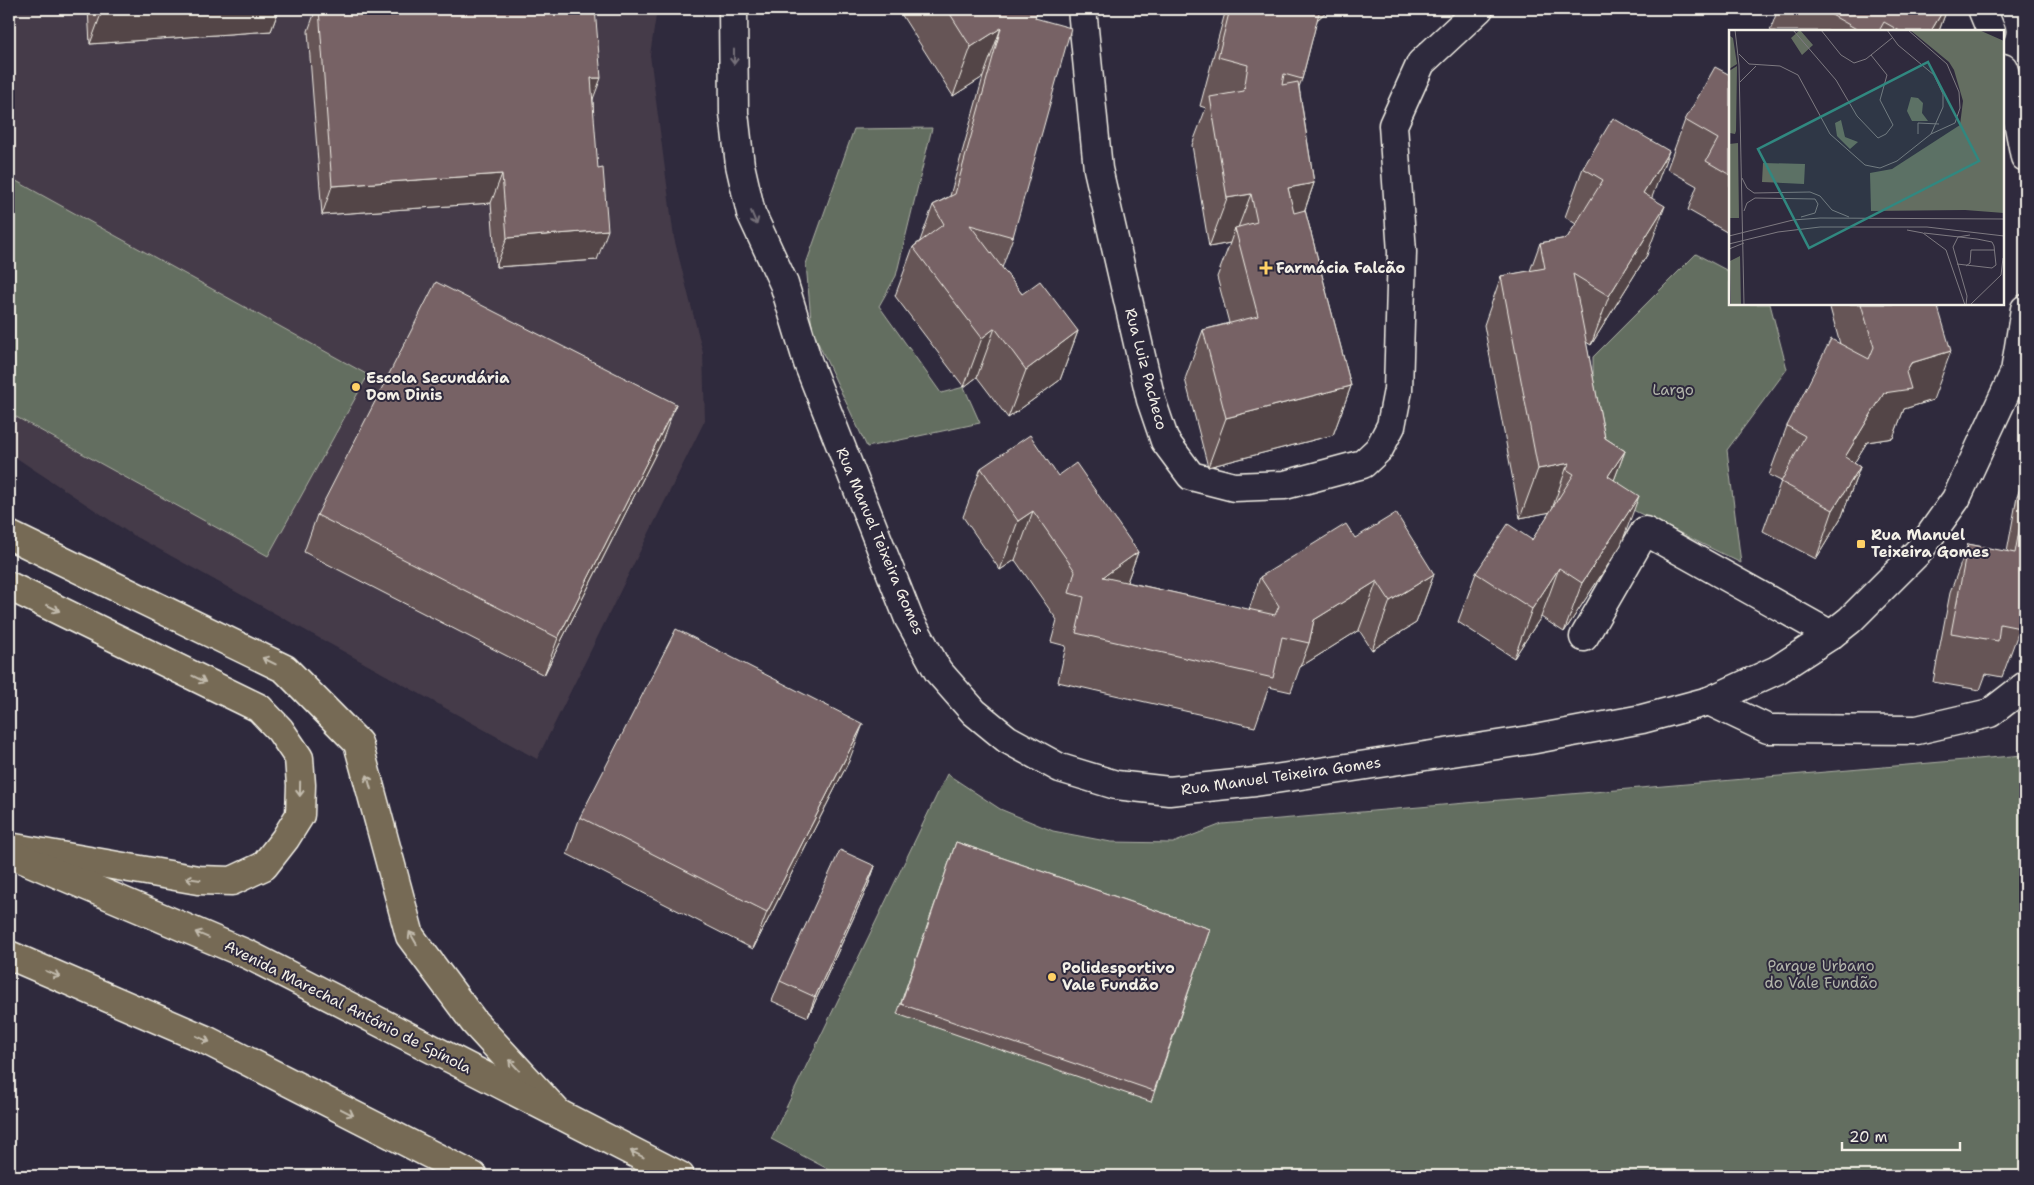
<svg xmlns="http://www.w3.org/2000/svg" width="2034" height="1185" viewBox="0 0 2034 1185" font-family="'Shantell Sans',sans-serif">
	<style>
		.built { fill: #453b49 }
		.green { fill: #646e61; stroke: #acb0a4 }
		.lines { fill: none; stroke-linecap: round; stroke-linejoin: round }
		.minor-casing { stroke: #f4f1e8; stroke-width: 31 }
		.major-casing { stroke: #f4f1e8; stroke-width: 31 }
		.highway-casing { stroke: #f4f1e8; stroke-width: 31 }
		.minor { stroke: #2f2a3d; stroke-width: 28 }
		.major { stroke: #766a55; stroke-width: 28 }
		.highway { stroke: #766a55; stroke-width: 28 }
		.wall { fill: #665457; stroke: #f4f1e8 }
		.shaded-wall { fill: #534547; stroke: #f4f1e8 }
		.building { fill: #776265; stroke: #f4f1e8 }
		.oneway { stroke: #747079 }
		.oneway2 { stroke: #c2bbad }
		.poi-dot { fill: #ffd166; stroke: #2f2a3d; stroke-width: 2 }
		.labels { text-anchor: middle; stroke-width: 4; stroke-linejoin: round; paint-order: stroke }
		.poi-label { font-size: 15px; font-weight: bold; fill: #f4f1e8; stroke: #2f2a3d; text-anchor: start }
		.street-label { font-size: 15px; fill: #f4f1e8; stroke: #2f2a3d }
		.park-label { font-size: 15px; fill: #b3b6ab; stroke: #2f2a3d }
		.inset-road { fill: none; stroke: #7e7a81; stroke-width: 1 }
		.view { fill: #318880; fill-opacity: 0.15; stroke: #318880; stroke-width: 2.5 }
		.inset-edge { fill: none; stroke: #f4f1e8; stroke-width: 2.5 }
	</style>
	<rect width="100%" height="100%" fill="#2f2a3d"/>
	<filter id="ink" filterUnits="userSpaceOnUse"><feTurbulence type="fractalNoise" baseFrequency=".02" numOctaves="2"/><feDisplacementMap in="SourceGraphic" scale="10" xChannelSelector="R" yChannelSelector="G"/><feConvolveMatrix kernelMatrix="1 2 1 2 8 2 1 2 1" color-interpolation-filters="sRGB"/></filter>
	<g filter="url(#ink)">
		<!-- built -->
		<path class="built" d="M 9,9 L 657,9 L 650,55 L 674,238 L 703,353 L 705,420 L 537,759 L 128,532 L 9,453 Z"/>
		<!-- green -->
		<g class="green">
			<path d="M 932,128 L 896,276 L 879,306 L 941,393 L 964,387 L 980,423 L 867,447 L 812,330 L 806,264 L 854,129 Z"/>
			<path d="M 9,177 L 368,375 L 268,556 L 9,413 Z"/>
			<path d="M 1696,254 L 1730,272 L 1730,304 L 1770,304 L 1787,369 L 1727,450 L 1741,563 L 1633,510 L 1594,480 L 1593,357 Z"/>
			<path d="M 2025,751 L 2025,1176 L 841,1176 L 771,1139 L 947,774 L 1000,809 L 1053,831 L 1111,842 L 1173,843 L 1222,824 L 2023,755 Z"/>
		</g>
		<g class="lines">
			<defs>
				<g id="minor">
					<path d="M 733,9 L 734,113 L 740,165 L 751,213 L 784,284 L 808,363 L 909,619 L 938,671 L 974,712 L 1007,739 L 1060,768 L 1116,785 L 1169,791 L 1255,782 L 1530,740 L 1642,719 L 1709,701 L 1777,670 L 1831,635 L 1850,620 L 1919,551 L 1956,499 L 2015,372 L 2025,309"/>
					<path d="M 1082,9 L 1098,169 L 1151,400 L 1165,441 L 1191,476 L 1234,487 L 1285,485 L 1363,464 L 1379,449 L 1391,426 L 1398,390 L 1402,252 L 1393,125 L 1421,63 L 1479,9"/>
					<path d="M 1982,9 L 1991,31"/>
					<path d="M 2003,68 L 2014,101 L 2025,157"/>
					<path d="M 1584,637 L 1645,531 L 1831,635"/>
					<path d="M 1709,701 L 1768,729 L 1917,730 L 1990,713 L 2025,686"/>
				</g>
				<g id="major">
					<path d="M 9,535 L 285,669 L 358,743 L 410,936 L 474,1022 L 556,1111"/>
					<path d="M 9,586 L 259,708 L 280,730 L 299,758 L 301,785 L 300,815 L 285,839 L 264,866 L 232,881 L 198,880 L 9,847"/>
				</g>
				<g id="highway">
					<path d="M 9,853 L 249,955 L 680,1176"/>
					<path d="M 9,955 L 206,1040 L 473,1176"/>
				</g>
			</defs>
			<!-- minor casing -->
			<use href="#minor" class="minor-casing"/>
			<!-- major casing -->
			<use href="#major" class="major-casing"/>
			<!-- highway casing -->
			<use href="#highway" class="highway-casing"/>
			<!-- minor -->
			<use href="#minor" class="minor"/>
			<!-- major -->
			<use href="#major" class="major"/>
			<!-- highway -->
			<use href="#highway" class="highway"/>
		</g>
		<!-- wall -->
		<g class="wall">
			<path d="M 88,9 L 279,9 L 271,31 L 90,44 Z"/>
			<path d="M 316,9 L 595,9 L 593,100 L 597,260 L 496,267 L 491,203 L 322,215 L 308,31 Z"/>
			<path d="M 898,9 L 1038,9 L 1035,18 L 1013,237 L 1002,268 L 1022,294 L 1078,331 L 1060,380 L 1008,418 L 977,377 L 964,387 L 895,296 L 913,247 L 920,241 L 933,205 L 950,196 L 983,77 L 953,96 Z"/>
			<path d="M 1226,9 L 1329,9 L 1317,20 L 1302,79 L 1299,87 L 1314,183 L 1305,210 L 1351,386 L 1333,435 L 1208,467 L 1185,379 L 1203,330 L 1229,323 L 1217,277 L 1230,243 L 1209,247 L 1192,145 L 1206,108 L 1200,106 Z"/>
			<path d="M 1778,9 L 1947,9 L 1939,31 L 1770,31 Z"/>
			<path d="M 1730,75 L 1730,234 L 1688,210 L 1697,186 L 1667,169 L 1685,120 Z"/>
			<path d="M 1583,168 L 1651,198 L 1647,255 L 1591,345 L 1586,342 L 1605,438 L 1625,451 L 1614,480 L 1621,545 L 1564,632 L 1541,617 L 1514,658 L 1458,622 L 1476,573 L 1532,540 L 1550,512 L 1520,518 L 1484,325 L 1501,276 L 1530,271 L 1540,243 L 1567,238 L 1576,224 L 1565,217 Z"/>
			<path d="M 1829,304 L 1937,304 L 1933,400 L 1904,409 L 1893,438 L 1867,442 L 1854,463 L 1860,467 L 1842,516 L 1816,559 L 1763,531 L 1781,481 L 1769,475 L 1787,426 L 1840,344 Z"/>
			<path d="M 662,441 L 544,675 L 304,552 L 317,515 Z"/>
			<path d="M 981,468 L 1058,476 L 1138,552 L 1127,582 L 1249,610 L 1260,577 L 1355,538 L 1434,574 L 1416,623 L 1372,650 L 1359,630 L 1300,667 L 1291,692 L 1269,687 L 1255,727 L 1058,682 L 1066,646 L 1051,642 L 1057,620 L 1015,560 L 1000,570 L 963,517 Z"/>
			<path d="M 2025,473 L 2025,607 L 2024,607 L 2020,628 L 2002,677 L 1986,674 L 1980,690 L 1933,682 L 1950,593 L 1968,544 L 2007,552 L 2017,497 Z"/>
			<path d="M 849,761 L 753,949 L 567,854 L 580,817 Z"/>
			<path d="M 956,842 L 1210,929 L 1151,1102 L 897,1014 Z"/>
			<path d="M 875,866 L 868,886 L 808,1017 L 772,1001 L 780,981 Z"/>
		</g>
		<!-- shaded-wall -->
		<g class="shaded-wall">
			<path d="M 183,9 L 279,9 L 271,31 L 90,44 L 101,14 Z"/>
			<path d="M 1314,9 L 1329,9 L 1306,30 Z"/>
			<path d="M 1944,9 L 1947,9 L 1939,31 L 1931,31 Z"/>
			<path d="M 1001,28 L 983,77 L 953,96 L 971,47 Z"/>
			<path d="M 591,78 L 601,78 L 590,107 Z"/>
			<path d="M 1669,151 L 1651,200 L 1643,193 Z"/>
			<path d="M 502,174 L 491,203 L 322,215 L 332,186 Z"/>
			<path d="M 1314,183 L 1297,232 L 1288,188 Z"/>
			<path d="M 1251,194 L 1236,233 L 1235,228 L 1230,243 L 1209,247 L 1227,198 Z"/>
			<path d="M 1665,206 L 1647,255 L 1591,345 L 1609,296 Z"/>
			<path d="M 608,230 L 597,260 L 496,267 L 507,238 Z"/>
			<path d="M 995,328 L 977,377 L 964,387 L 982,338 Z"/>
			<path d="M 1078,331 L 1060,380 L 1008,418 L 1026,370 Z"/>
			<path d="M 1951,351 L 1933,400 L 1904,409 L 1893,438 L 1867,442 L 1828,506 L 1845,457 L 1884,393 L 1906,372 L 1911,363 Z"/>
			<path d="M 1351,386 L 1333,435 L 1208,467 L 1226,418 Z"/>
			<path d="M 676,404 L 662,441 L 544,675 L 558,638 Z"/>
			<path d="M 1625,451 L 1607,499 L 1608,476 Z"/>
			<path d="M 1570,463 L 1566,469 L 1551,512 L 1520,518 L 1538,469 Z"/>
			<path d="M 1860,467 L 1842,516 L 1816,559 L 1833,510 Z"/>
			<path d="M 1639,496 L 1621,545 L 1564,632 L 1582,583 Z"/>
			<path d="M 1033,511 L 1015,560 L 1000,570 L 1018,521 Z"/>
			<path d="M 1138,552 L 1120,601 L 1103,577 Z"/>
			<path d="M 1559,568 L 1541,617 L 1514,658 L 1532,609 Z"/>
			<path d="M 1434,574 L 1416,623 L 1372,650 L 1390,601 Z"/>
			<path d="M 1377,581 L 1359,630 L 1300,667 L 1309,643 L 1314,620 Z"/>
			<path d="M 863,724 L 849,761 L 753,949 L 767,912 Z"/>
			<path d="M 875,866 L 868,886 L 808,1017 L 815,997 Z"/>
		</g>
		<!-- building -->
		<g class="building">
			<path d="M 101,9 L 183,9 L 101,14 Z"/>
			<path d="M 319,9 L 595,9 L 601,78 L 591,78 L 598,169 L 603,168 L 608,230 L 507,238 L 502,174 L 332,186 Z"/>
			<path d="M 947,9 L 1038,9 L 1035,18 L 1071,28 L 1013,237 L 970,225 L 1022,294 L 1040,281 L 1078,331 L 1026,370 L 995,328 L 982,338 L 913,247 L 944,224 L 933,205 L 955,194 L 1001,28 L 971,47 Z"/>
			<path d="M 1230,9 L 1320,9 L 1302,79 L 1284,74 L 1282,85 L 1298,82 L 1314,183 L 1288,188 L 1294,213 L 1305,210 L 1351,386 L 1226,418 L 1203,330 L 1258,316 L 1235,228 L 1257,222 L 1251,194 L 1227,198 L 1210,97 L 1244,91 L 1248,65 L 1218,57 Z"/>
			<path d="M 1821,9 L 1944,9 L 1931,31 L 1900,31 L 1884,22 L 1879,31 L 1860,31 Z"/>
			<path d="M 1715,67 L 1730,75 L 1730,175 L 1706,161 L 1718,139 L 1685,120 Z"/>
			<path d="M 1613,118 L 1669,151 L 1643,193 L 1665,206 L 1609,296 L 1573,274 L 1605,438 L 1625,451 L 1608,476 L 1639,496 L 1582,583 L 1559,568 L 1532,609 L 1476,573 L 1508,524 L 1532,540 L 1574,474 L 1566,469 L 1570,463 L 1538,469 L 1501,276 L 1545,268 L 1540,243 L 1567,238 L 1603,180 L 1583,168 Z"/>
			<path d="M 436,282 L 676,404 L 558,638 L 317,515 Z"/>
			<path d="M 1861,304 L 1937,304 L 1951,351 L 1911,363 L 1906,372 L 1911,389 L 1884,393 L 1845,457 L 1860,467 L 1833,510 L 1781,482 L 1805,436 L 1787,426 L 1831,339 L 1869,359 L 1874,347 Z"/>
			<path d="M 1030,435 L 1058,476 L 1076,463 L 1138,552 L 1103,577 L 1275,615 L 1279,606 L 1260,577 L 1346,524 L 1355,538 L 1396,513 L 1434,574 L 1390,601 L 1377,581 L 1314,620 L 1309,643 L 1282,637 L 1273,678 L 1076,633 L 1084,597 L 1069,593 L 1075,571 L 1033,511 L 1018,521 L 981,468 Z"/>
			<path d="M 2025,498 L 2025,598 L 2020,628 L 2000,624 L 1998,641 L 1951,633 L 1968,544 L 2015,553 Z"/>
			<path d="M 676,629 L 863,724 L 767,912 L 580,817 Z"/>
			<path d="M 956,842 L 1210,929 L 1154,1091 L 901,1004 Z"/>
			<path d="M 840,850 L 875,866 L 815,997 L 780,981 Z"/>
		</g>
		<!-- one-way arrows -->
		<defs><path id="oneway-shaft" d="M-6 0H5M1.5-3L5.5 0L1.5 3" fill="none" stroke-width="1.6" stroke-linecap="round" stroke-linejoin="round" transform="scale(1.25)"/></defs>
		<g class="oneway">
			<use href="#oneway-shaft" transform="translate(734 57) rotate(90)"/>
			<use href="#oneway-shaft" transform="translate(754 218) rotate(67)"/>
		</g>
		<g class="oneway2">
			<use href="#oneway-shaft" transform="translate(53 608) rotate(26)"/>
			<use href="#oneway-shaft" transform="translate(269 661) rotate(-154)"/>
			<use href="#oneway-shaft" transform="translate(199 679) rotate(26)"/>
			<use href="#oneway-shaft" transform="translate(369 782) rotate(-105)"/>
			<use href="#oneway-shaft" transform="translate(300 789) rotate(91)"/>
			<use href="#oneway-shaft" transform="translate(193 879) rotate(-172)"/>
			<use href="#oneway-shaft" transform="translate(202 935) rotate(-157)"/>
			<use href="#oneway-shaft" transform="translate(413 938) rotate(-120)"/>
			<use href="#oneway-shaft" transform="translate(53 974) rotate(23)"/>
			<use href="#oneway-shaft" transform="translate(203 1039) rotate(24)"/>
			<use href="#oneway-shaft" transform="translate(514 1065) rotate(-133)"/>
			<use href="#oneway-shaft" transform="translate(347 1112) rotate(27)"/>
			<use href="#oneway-shaft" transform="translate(637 1154) rotate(-153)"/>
		</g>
	</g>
	<!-- markers -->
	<g class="poi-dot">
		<path d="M1263.5 260.5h5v5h5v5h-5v5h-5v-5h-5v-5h5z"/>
		<circle cx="356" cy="387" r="5"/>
		<rect x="1856" y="539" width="10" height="10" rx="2.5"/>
		<circle cx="1052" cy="977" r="5"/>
	</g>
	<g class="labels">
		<!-- poi labels -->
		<g class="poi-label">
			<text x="1276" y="273">Farmácia Falcão</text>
			<text x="366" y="383">Escola Secundária<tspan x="366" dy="17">Dom Dinis</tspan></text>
			<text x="1871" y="540">Rua Manuel<tspan x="1871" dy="17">Teixeira Gomes</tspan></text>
			<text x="1062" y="973">Polidesportivo<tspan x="1062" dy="17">Vale Fundão</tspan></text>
		</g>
		<!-- street labels -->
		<g class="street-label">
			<text transform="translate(1146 369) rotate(75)" y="5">Rua Luiz Pacheco</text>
			<text transform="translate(880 541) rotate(67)" y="5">Rua Manuel Teixeira Gomes</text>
			<text transform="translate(1281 776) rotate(-8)" y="5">Rua Manuel Teixeira Gomes</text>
			<text transform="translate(348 1007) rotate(27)" y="5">Avenida Marechal António de Spínola</text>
		</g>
		<!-- park labels -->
		<g class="park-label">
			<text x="1673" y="395">Largo</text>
			<text x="1821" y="971">Parque Urbano<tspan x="1821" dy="17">do Vale Fundão</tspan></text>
		</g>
	</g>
	<!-- overview -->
	<g transform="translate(1729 30)">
		<rect width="275" height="275" fill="#2f2a3d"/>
		<path d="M 71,0 L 84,15 L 73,25 L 62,8 ZM 181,0 L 250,0 L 275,11 L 275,183 L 236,180 L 142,181 L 141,143 L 163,139 L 231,95 L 234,71 L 225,40 L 220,32 ZM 1,6 L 4,8 L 8,34 L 0,39 ZM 8,36 L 7,101 L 6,104 L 1,103 L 0,41 ZM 182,67 L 189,68 L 194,73 L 193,83 L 199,91 L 183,91 L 178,81 ZM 112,90 L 116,107 L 129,112 L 121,119 L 108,106 L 106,93 ZM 9,113 L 10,188 L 0,188 L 0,114 ZM 34,133 L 76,134 L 75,154 L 33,152 ZM 11,226 L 12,275 L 2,275 L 1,231 Z" fill="#646e61"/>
		<path class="inset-road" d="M 6,0 L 10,35 L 15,275M 64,0 L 107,50 L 128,86 L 149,108 L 157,104 L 164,95 L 151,70 L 158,45 L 142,25M 92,0 L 112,25 L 125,33 L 137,29 L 163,8M 179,0 L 218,34 L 230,62 L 231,78 L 226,93 L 202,104M 10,24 L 20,34 L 51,36 L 69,45 L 101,104 L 136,135 L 151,138 L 168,131 L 202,104 L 214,77 L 214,64 L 205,45 L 169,15 L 158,0M 11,52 L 27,36M 189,104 L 189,93 L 210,94M 13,148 L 18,158 L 25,163 L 81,162 L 91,166 L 103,180 L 120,187M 15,181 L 18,173 L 26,168 L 86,169 L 89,174 L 86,183 L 72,187M 178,200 L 194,203 L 217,220 L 236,275M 195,203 L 248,209 L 263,212 L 265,216 L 267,235 L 263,238 L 228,234M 0,206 L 64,190 L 91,188 L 275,189M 0,214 L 49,202 L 91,197 L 198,197 L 275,206M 0,219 L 15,213M 237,236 L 241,233 L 242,220 L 265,220M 237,275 L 238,266 L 224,217 L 229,207 L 241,205M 241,275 L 272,245 L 274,228"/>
		<path class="view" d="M 199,32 L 250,131 L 80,218 L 29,119 Z"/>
		<rect width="275" height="275" class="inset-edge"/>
	</g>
	<!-- margin -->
	<rect width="2034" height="1185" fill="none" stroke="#2f2a3d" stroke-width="30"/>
	<rect x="15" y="15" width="2004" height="1155" fill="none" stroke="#f4f1e8" stroke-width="2" filter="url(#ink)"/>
	<!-- scale -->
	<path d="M1842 1142v8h118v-8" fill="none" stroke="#f4f1e8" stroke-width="2.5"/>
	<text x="1849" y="1142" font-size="15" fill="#f4f1e8" stroke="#2f2a3d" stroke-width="4" paint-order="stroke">20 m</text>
</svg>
